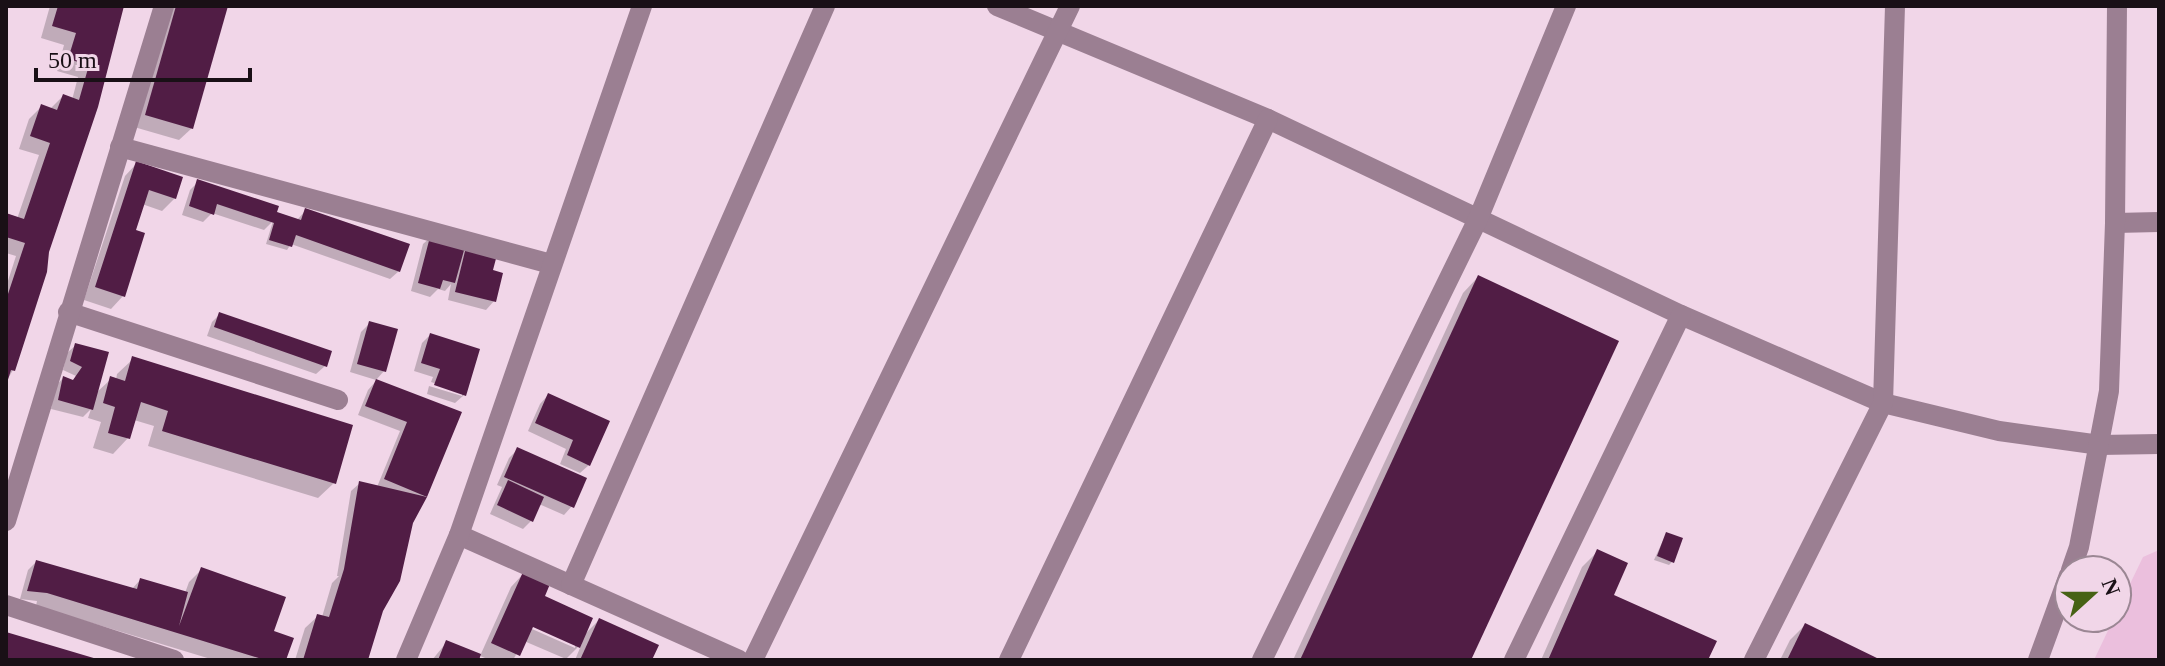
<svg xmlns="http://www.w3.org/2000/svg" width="2165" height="666" viewBox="0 0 2165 666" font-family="'Times New Roman',serif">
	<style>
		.green { fill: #ebbfdd }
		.shadow { fill: #0003; fill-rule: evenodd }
		.building { fill: #511d45 }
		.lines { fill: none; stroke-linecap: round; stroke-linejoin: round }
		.minor { stroke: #9b7f92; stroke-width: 20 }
	</style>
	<rect width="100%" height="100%" fill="#f1d6e8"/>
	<!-- green -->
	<path class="green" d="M 2159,550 L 2159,660 L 2094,660 L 2114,618 L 2117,618 L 2117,611 L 2143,557 Z"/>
	<!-- shadow -->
	<g class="shadow">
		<path d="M 50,6 L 122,6 L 13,370 L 6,382 L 6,287 L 16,256 L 6,253 L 6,215 L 17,219 L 39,155 L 19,149 L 29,119 L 42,106 L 50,109 L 63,96 L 72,100 L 78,77 L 57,71 L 64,45 L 41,38 Z"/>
		<path d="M 168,6 L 226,6 L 192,128 L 179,140 L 134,127 Z"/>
		<path d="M 137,163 L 175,198 L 162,211 L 142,204 L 134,231 L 123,296 L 111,309 L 84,300 L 125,176 Z"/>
		<path d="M 198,182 L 297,220 L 306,210 L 399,271 L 390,279 L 291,244 L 287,250 L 266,244 L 273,221 L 264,230 L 212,213 L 203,222 L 182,215 L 190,190 Z"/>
		<path d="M 432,236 L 495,252 L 490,272 L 494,301 L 486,310 L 448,300 L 451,284 L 445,291 L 438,289 L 430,297 L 411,291 L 423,244 Z"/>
		<path d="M 1478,277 L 1469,660 L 1293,660 L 1463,293 Z"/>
		<path d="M 220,314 L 325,366 L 316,374 L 207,336 L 212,322 Z"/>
		<path d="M 370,323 L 384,371 L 376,380 L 350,372 L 361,332 Z"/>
		<path d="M 430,335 L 464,395 L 455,403 L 427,394 L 429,386 L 462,396 L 462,392 L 431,382 L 433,377 L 414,371 L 422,343 Z"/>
		<path d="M 76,345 L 95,394 L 111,379 L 116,380 L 117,374 L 133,359 L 334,483 L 318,498 L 148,446 L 154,426 L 134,420 L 128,438 L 113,454 L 93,448 L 101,422 L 88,418 L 91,409 L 83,417 L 51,409 L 55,387 L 63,378 L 72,382 L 76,376 L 63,370 L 67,353 Z"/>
		<path d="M 376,381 L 459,413 L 425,497 L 411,523 L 366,660 L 295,660 L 305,628 L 318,616 L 322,617 L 332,583 L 339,576 L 337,576 L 351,491 L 360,483 L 377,487 L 400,431 L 358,415 L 368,390 Z"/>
		<path d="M 548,395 L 589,465 L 580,473 L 560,464 L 566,449 L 528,431 L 540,404 Z"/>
		<path d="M 517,450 L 572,506 L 564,515 L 539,504 L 531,521 L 523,529 L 490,514 L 502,487 L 497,485 L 509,458 Z"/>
		<path d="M 1666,534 L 1673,561 L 1669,565 L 1654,560 Z"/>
		<path d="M 1598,551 L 1611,596 L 1706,660 L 1541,660 L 1582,567 Z"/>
		<path d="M 36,562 L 131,590 L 140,580 L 185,593 L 189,582 L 202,569 L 272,632 L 284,660 L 264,658 L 262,660 L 214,660 L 36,606 L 37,601 L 20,599 L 28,570 Z"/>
		<path d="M 523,574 L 583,636 L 599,620 L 650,660 L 575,660 L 582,643 L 566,659 L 524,641 L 513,660 L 490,660 L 480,656 L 511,587 ZM 524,621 L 575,644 L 575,648 L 523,625 Z"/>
		<path d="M 1805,625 L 1877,660 L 1780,660 L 1790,640 Z"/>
		<path d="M 446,643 L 477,660 L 432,660 Z"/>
	</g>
	<!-- building -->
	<g class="building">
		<path d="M 58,6 L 124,6 L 98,107 L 49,252 L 47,272 L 15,371 L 11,370 L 6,386 L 6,300 L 25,243 L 6,237 L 6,213 L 24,219 L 50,143 L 30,136 L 41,104 L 57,110 L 63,94 L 79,100 L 89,65 L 68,59 L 76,33 L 52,26 Z"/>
		<path d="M 176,6 L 228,6 L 193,129 L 145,115 Z"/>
		<path d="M 136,161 L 183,177 L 176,199 L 149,190 L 136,230 L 145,233 L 125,297 L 95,287 Z"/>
		<path d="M 197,179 L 279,206 L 277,212 L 301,220 L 305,208 L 410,244 L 400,272 L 296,235 L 292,247 L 269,240 L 274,223 L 217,204 L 214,215 L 189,206 Z"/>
		<path d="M 431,233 L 466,243 L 455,283 L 443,280 L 440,289 L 418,283 Z"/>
		<path d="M 467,243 L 498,251 L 493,270 L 503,273 L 496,302 L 455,292 Z"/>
		<path d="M 1478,275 L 1619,341 L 1471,660 L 1300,660 Z"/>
		<path d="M 219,312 L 332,351 L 327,367 L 214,327 Z"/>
		<path d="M 369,321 L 398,329 L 386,372 L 357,364 Z"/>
		<path d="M 430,333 L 480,349 L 466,396 L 434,385 L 440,369 L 421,363 Z"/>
		<path d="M 75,343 L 109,352 L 93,410 L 58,400 L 63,376 L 73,380 L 82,367 L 70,361 Z"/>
		<path d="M 132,356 L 353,425 L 336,484 L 162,431 L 168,411 L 141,402 L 130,439 L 108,433 L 115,407 L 103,403 L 110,376 L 125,381 Z"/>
		<path d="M 376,379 L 462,412 L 427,497 L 384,479 L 407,422 L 365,406 Z"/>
		<path d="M 548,393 L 610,421 L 590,466 L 567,455 L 573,440 L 535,423 Z"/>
		<path d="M 517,447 L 587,478 L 574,508 L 504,477 Z"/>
		<path d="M 508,480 L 544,497 L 533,522 L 497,505 Z"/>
		<path d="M 359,481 L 427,497 L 413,523 L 400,581 L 383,611 L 368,660 L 303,660 L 317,614 L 329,617 L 344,569 Z"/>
		<path d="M 1666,532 L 1683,538 L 1674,563 L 1657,556 Z"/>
		<path d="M 1597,549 L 1628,563 L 1614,595 L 1717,641 L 1708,660 L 1548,660 Z"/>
		<path d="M 36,560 L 137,589 L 140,578 L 188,592 L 179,626 L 201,567 L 286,597 L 274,631 L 294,638 L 286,660 L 265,660 L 47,593 L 27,591 Z"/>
		<path d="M 523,572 L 550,584 L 545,596 L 593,618 L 580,648 L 533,627 L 520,656 L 491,643 Z"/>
		<path d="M 599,618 L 659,645 L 652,660 L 580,660 Z"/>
		<path d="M 1805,623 L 1881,660 L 1787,660 Z"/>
		<path d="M 6,632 L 97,659 L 97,660 L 6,660 Z"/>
		<path d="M 446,640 L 481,654 L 479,660 L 438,660 Z"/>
	</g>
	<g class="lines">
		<!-- minor -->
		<g class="minor">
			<path d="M 997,6 L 1268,119 L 1681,315 L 1883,403 L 1999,431 L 2100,445 L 2159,444"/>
			<path d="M 120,147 L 551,264"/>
			<path d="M 2115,223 L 2159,222"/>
			<path d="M 68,312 L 338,400"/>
			<path d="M 6,521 L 164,6"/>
			<path d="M 459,535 L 739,660"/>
			<path d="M 2071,570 L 2079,547 L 2109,391 L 2115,223 L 2117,6"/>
			<path d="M 571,585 L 825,6"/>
			<path d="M 6,605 L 174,660"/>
			<path d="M 406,660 L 459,535 L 642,6"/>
			<path d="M 753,660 L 1070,6"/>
			<path d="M 1009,660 L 1268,119"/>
			<path d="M 1262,660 L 1478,219 L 1566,6"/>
			<path d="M 1514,660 L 1681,315"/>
			<path d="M 1754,660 L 1883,403 L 1895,6"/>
			<path d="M 2038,660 L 2069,575"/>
		</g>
	</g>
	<!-- border -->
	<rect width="2165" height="666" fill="none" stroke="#191016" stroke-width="16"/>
	<!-- north arrow -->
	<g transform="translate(2093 594) rotate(69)"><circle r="38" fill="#f1d6e8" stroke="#9b8794" stroke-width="2"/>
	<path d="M0-6L14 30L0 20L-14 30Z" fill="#466214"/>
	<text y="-12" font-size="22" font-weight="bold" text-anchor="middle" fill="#191016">N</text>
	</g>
	<!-- scale -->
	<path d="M36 68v12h214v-12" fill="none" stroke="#191016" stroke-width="4"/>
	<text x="48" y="68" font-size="24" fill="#191016" stroke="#f1d6e8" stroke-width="6" paint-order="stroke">50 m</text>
</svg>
